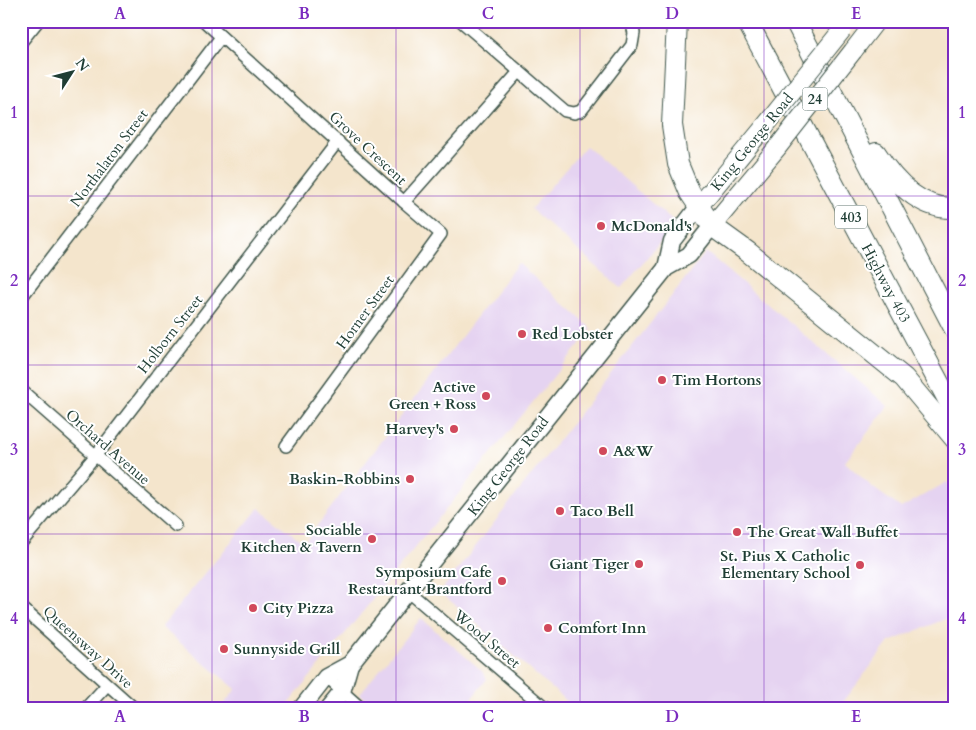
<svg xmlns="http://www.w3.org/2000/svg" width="976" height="730" viewBox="0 0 976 730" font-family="Cardo,serif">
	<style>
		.built { fill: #e5d3f1 }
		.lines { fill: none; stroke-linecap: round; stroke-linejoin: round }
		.street-casing { stroke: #3f564b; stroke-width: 14 }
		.secondary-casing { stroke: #3f564b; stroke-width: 19 }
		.primary-casing { stroke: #3f564b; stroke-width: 20 }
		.highway-casing { stroke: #3f564b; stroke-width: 22 }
		.street { stroke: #fff; stroke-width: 11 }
		.secondary { stroke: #fff; stroke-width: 16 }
		.primary { stroke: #fff; stroke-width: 18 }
		.highway { stroke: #fff; stroke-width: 20 }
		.primary-bridge-casing { stroke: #3f564b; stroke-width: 20; stroke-linecap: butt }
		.primary-bridge { stroke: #fff; stroke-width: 18 }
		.grid { fill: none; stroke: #7b2cbf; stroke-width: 1; stroke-opacity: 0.55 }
		.poi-dot { fill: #d1495b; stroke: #fff; stroke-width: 2 }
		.labels { text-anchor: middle; stroke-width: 4; stroke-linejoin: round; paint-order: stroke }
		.shield { fill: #fff; stroke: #627771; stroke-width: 1 }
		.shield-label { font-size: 14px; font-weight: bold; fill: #1f3d34 }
		.street-label { font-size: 15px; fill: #1f3d34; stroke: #fff }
		.poi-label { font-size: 15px; font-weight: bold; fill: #1f3d34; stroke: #fff; text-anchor: start }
		.neatline { fill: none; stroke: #7b2cbf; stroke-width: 2 }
		.grid-label { font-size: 16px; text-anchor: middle; font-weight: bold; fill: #7b2cbf }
	</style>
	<rect width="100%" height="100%" fill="#fff"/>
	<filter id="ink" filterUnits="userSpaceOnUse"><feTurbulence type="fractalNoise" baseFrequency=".02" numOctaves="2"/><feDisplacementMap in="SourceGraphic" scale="10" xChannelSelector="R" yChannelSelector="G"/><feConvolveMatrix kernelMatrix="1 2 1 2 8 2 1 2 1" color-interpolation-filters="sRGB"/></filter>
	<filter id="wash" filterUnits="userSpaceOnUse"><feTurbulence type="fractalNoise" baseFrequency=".0096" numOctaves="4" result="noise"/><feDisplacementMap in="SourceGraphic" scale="20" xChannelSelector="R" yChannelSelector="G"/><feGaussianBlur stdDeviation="1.12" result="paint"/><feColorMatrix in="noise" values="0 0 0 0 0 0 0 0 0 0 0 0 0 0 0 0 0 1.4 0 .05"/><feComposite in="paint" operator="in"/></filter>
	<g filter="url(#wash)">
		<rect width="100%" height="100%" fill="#f4e5cc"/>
		<!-- built -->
		<g class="built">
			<path d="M 586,146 L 676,224 L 621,288 L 531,209 Z"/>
			<path d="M 706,252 L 888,406 L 845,462 L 872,487 L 901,508 L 947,482 L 955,497 L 955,615 L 889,642 L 838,709 L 576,709 L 440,592 Z"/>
			<path d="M 518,263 L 592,329 L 284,709 L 220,709 L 236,689 L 161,627 L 259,508 L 304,543 Z"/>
			<path d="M 421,618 L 481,670 L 487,679 L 463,709 L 376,709 L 360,694 Z"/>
		</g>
	</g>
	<g filter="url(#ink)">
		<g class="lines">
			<defs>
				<g id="street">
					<path d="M 204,21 L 404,202 L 519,72"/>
					<path d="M 461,21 L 565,111 L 574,113 L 581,111 L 632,45 L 634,33 L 631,21"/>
					<path d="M 21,42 L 38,21"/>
					<path d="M 21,298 L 221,37"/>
					<path d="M 21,390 L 176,526"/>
					<path d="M 286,446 L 441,234 L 404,202"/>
					<path d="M 21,543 L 96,455 L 338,141"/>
					<path d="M 409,592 L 546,709"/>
					<path d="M 21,607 L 135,709"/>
					<path d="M 326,677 L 362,709"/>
					<path d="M 85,709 L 107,685"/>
				</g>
				<g id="secondary">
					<path d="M 666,268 L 672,241 L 699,206"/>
					<path d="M 301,709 L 326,677 L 350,664 L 666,268 L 689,255 L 712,226"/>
					<path d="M 328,709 L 342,692 L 350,664"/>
				</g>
				<g id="primary">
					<path d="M 853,51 L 876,21"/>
					<path d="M 699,206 L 765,126"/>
					<path d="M 712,226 L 777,148"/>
				</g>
				<g id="highway">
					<path d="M 677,21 L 672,125 L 678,164 L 690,193 L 712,226 L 748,252 L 904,378 L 955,439"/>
					<path d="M 747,21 L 955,413"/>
					<path d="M 795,21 L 955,330"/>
					<path d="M 876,153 C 893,180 920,210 955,208"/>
				</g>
			</defs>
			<!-- street casing -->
			<use href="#street" class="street-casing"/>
			<!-- secondary casing -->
			<use href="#secondary" class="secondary-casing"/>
			<!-- primary casing -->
			<use href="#primary" class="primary-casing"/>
			<!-- highway casing -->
			<use href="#highway" class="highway-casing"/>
			<!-- street -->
			<use href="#street" class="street"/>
			<!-- secondary -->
			<use href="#secondary" class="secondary"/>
			<!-- primary -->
			<use href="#primary" class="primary"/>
			<!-- highway -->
			<use href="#highway" class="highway"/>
			<defs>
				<g id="primary-bridge">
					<path d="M 765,126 L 842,30"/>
					<path d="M 777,148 L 853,51"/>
				</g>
			</defs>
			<!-- primary-bridge casing -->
			<use href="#primary-bridge" class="primary-bridge-casing"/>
			<!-- primary-bridge -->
			<use href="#primary-bridge" class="primary-bridge"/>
		</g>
	</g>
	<!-- grid -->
	<path class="grid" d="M 212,21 L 212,709M 396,21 L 396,709M 580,21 L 580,709M 764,21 L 764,709M 21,196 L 955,196M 21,365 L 955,365M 21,534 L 955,534"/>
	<!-- markers -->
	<g class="poi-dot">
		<circle cx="601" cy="226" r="5"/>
		<circle cx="522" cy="334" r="5"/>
		<circle cx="662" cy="380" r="5"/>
		<circle cx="486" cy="396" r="5"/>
		<circle cx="454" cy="429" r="5"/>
		<circle cx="603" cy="451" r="5"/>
		<circle cx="410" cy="479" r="5"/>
		<circle cx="560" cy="511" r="5"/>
		<circle cx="737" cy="532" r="5"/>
		<circle cx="372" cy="539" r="5"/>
		<circle cx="639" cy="564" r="5"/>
		<circle cx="860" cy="565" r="5"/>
		<circle cx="502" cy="581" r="5"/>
		<circle cx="253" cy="608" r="5"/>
		<circle cx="548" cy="628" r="5"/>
		<circle cx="224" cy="649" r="5"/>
	</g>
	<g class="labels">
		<!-- shield labels -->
		<g class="shield">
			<rect x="802.5" y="87.5" width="25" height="23" rx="4"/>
			<rect x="835" y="205.5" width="32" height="23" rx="4"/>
		</g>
		<g class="shield-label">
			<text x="815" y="104">24</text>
			<text x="851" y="222">403</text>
		</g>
		<!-- street labels -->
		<g class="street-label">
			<text transform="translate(752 142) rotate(-51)" y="5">King George Road</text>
			<text transform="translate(368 148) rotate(43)" y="5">Grove Crescent</text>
			<text transform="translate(109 158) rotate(-53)" y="5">Northalaton Street</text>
			<text transform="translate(886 283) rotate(62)" y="5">Highway 403</text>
			<text transform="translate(365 312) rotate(-54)" y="5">Horner Street</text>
			<text transform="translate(170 334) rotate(-52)" y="5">Holborn Street</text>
			<text transform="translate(108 447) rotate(41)" y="5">Orchard Avenue</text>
			<text transform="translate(508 466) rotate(-52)" y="5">King George Road</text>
			<text transform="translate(487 639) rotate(40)" y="5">Wood Street</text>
			<text transform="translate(88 647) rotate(42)" y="5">Queensway Drive</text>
		</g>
		<!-- poi labels -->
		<g class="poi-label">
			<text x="611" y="231">McDonald's</text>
			<text x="532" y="339">Red Lobster</text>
			<text x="672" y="385">Tim Hortons</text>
			<text x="476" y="392" text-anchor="end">Active<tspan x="476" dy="17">Green + Ross</tspan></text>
			<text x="444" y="434" text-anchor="end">Harvey's</text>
			<text x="613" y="456">A&amp;W</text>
			<text x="400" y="484" text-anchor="end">Baskin-Robbins</text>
			<text x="570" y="516">Taco Bell</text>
			<text x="362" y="535" text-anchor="end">Sociable<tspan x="362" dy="17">Kitchen &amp; Tavern</tspan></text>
			<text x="747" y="537">The Great Wall Buffet</text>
			<text x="850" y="561" text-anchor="end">St. Pius X Catholic<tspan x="850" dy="17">Elementary School</tspan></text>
			<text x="629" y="569" text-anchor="end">Giant Tiger</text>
			<text x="492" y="577" text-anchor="end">Symposium Cafe<tspan x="492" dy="17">Restaurant Brantford</tspan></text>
			<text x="263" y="613">City Pizza</text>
			<text x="558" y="633">Comfort Inn</text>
			<text x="234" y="654">Sunnyside Grill</text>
		</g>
	</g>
	<!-- margin -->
	<rect width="976" height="730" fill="none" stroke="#fff" stroke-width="55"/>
	<!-- north arrow -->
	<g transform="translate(72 72) rotate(54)" stroke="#ffffff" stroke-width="4" paint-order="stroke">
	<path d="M0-4L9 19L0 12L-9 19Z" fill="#1f3d34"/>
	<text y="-8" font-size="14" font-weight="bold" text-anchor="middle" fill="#1f3d34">N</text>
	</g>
	<rect x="28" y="28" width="920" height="674" class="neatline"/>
	<g class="grid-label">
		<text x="120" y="19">A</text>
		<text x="304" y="19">B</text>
		<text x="488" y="19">C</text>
		<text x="672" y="19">D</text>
		<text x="856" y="19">E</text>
		<text x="14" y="118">1</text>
		<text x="962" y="118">1</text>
		<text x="14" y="286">2</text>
		<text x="962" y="286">2</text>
		<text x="14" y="455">3</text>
		<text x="962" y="455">3</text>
		<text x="14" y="624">4</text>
		<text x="962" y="624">4</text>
		<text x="120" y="722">A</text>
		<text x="304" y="722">B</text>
		<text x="488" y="722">C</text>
		<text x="672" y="722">D</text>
		<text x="856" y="722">E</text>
	</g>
</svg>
